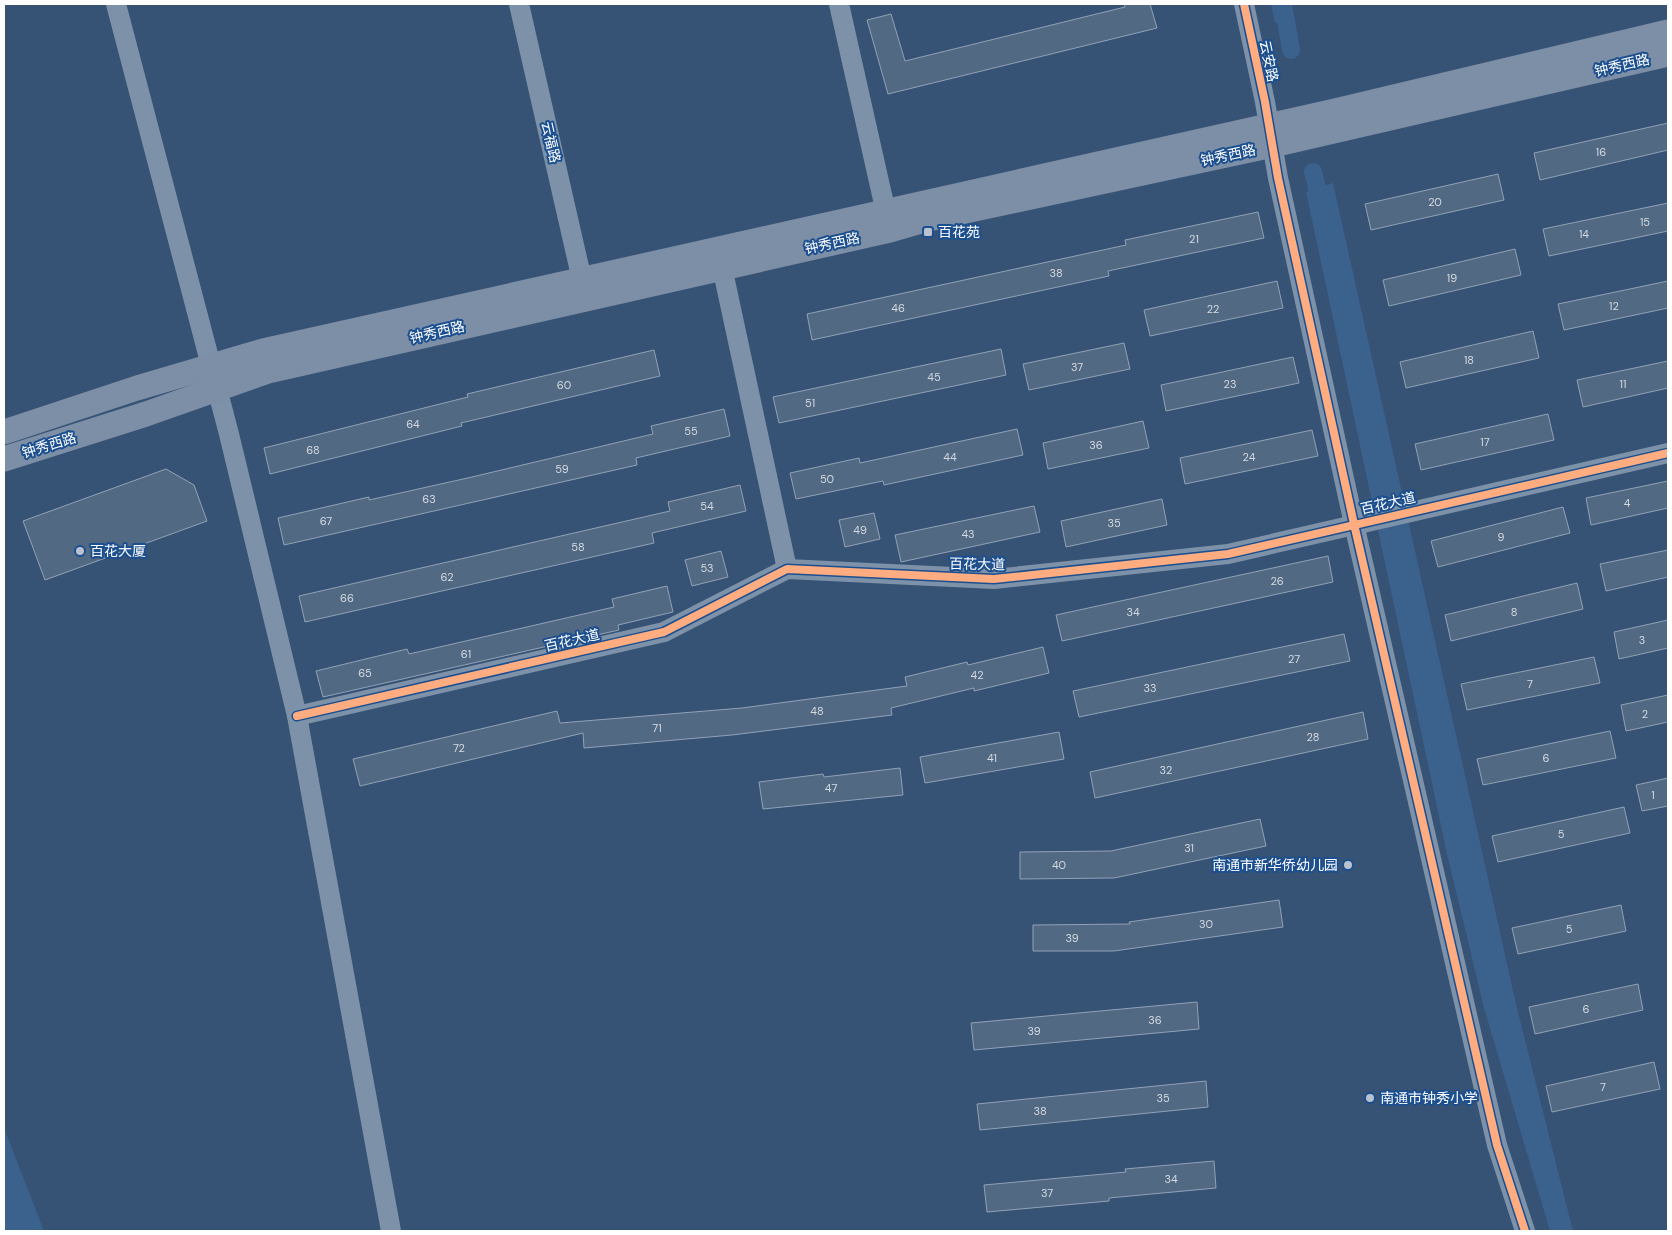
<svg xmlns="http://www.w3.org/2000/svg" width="1672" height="1235" viewBox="0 0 1672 1235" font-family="'DM Sans','Noto Sans SC',sans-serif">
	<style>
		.water { fill: #3b618d }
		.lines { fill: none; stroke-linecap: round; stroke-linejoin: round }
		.canal { stroke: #3b618d; stroke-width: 18 }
		.building { fill: #526984; stroke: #92a2b6 }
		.minor { stroke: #7d92a8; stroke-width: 20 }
		.major { stroke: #7d8ea7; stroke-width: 25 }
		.cycleway-casing { stroke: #1b4f8f; stroke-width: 11 }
		.cycleway { stroke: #ffac80; stroke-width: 8 }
		.poi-dot { fill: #b9c2ce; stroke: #1b4f8f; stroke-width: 2 }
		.labels { text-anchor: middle; stroke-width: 4; stroke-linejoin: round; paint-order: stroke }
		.number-label { font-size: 11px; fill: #d4dae0 }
		.street-label { font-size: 14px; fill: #fff; stroke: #1b4f8f }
		.poi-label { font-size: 14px; fill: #fff; stroke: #1b4f8f; text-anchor: start }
	</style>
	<rect width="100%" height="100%" fill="#365274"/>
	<!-- water -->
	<g class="water">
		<path d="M 1271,4 L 1292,4 L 1295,20 L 1275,23 Z"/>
		<path d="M 1333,183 L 1516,1004 L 1573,1231 L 1550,1231 L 1484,1008 L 1447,854 L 1306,192 Z"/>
		<path d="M 4,1128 L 44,1231 L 4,1231 Z"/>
	</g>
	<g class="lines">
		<!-- canal -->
		<g class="canal">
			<path d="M 1286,21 L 1291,50"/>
			<path d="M 1313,172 L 1317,188"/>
		</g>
	</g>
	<!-- building -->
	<g class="building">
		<path d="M 1124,4 L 1150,4 L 1157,28 L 888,94 L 867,20 L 891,14 L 905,61 L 1125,7 Z"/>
		<path d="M 1668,123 L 1668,150 L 1540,180 L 1534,153 Z"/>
		<path d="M 1498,174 L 1504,200 L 1371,230 L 1365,204 Z"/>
		<path d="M 1668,203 L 1668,231 L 1549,256 L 1543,229 Z"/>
		<path d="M 1258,212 L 1264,238 L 1108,271 L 1109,276 L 812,340 L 807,314 L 1126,245 L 1125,240 Z"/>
		<path d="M 1515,249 L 1521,275 L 1389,306 L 1383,280 Z"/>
		<path d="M 1277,281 L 1283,308 L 1150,336 L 1144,310 Z"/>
		<path d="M 1668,281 L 1668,308 L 1564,330 L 1558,304 Z"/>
		<path d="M 1533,331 L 1539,358 L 1406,388 L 1400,362 Z"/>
		<path d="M 1124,343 L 1130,369 L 1029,390 L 1023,364 Z"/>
		<path d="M 1001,349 L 1006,375 L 779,423 L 773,397 Z"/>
		<path d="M 654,350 L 660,376 L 461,423 L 462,426 L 270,474 L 264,448 L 468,397 L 467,394 Z"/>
		<path d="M 1293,357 L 1299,383 L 1166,411 L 1161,385 Z"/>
		<path d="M 1668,361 L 1668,388 L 1583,407 L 1577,380 Z"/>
		<path d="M 724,409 L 730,436 L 636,458 L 637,465 L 284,545 L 278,518 L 369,497 L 369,500 L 472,477 L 653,434 L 651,426 Z"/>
		<path d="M 1548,414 L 1554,440 L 1421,470 L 1415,444 Z"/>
		<path d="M 1143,421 L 1149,448 L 1048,469 L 1043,443 Z"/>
		<path d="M 1017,429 L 1023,455 L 884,485 L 883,481 L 796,499 L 790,473 L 859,458 L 860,463 Z"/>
		<path d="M 1312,430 L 1318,456 L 1185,484 L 1180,458 Z"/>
		<path d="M 166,469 L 194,485 L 207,521 L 45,580 L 23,521 Z"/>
		<path d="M 1668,481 L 1668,508 L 1591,525 L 1586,498 Z"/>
		<path d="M 740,485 L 746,511 L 652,533 L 654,543 L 305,622 L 299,596 L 670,511 L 668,502 Z"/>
		<path d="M 1162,499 L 1167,525 L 1066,547 L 1061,521 Z"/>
		<path d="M 1034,506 L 1040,532 L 901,562 L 895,535 Z"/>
		<path d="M 1563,507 L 1570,533 L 1438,567 L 1431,541 Z"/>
		<path d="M 874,513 L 880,539 L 845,547 L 839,520 Z"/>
		<path d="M 1668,550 L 1668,577 L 1606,591 L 1600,564 Z"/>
		<path d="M 721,551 L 728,577 L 692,586 L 685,560 Z"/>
		<path d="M 1328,556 L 1333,582 L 1062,641 L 1056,615 Z"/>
		<path d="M 1577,583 L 1583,609 L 1451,641 L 1445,615 Z"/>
		<path d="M 667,586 L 673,612 L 618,625 L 619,630 L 323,697 L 316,671 L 407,649 L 409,654 L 614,607 L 612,599 Z"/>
		<path d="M 1668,620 L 1668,648 L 1619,659 L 1614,632 Z"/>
		<path d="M 1344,634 L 1350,661 L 1079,717 L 1073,691 Z"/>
		<path d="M 1043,647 L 1049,673 L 974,691 L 974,688 L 891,708 L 892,715 L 732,735 L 584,748 L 583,733 L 360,786 L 353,759 L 557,711 L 560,723 L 742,708 L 907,686 L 905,677 L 967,662 L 968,665 Z"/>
		<path d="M 1594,657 L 1600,683 L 1467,710 L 1461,684 Z"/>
		<path d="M 1668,695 L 1668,722 L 1626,731 L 1621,705 Z"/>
		<path d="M 1363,712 L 1368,739 L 1095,798 L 1090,772 Z"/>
		<path d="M 1610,731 L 1616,758 L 1483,785 L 1477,759 Z"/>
		<path d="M 1059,732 L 1064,759 L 925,783 L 920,757 Z"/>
		<path d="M 900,768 L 903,795 L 763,809 L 759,782 L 823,774 L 824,777 Z"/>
		<path d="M 1668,778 L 1668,806 L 1642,811 L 1636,785 Z"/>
		<path d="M 1624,807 L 1630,833 L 1498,862 L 1492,836 Z"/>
		<path d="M 1260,819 L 1266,846 L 1114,878 L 1020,879 L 1020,852 L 1111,851 Z"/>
		<path d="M 1279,900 L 1283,927 L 1114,951 L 1033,951 L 1033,925 L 1130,924 L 1129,922 Z"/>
		<path d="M 1621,905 L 1626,931 L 1518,954 L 1512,928 Z"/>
		<path d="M 1638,984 L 1643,1010 L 1535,1034 L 1529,1007 Z"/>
		<path d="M 1197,1002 L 1199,1029 L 974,1050 L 971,1023 Z"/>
		<path d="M 1654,1062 L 1660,1089 L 1552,1112 L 1546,1086 Z"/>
		<path d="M 1206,1081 L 1208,1107 L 980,1130 L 977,1104 Z"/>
		<path d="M 1214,1161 L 1216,1188 L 1109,1198 L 1109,1201 L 987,1212 L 984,1185 L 1126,1172 L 1125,1169 Z"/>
	</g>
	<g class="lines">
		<!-- minor -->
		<g class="minor">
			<path d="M 116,4 L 229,434 L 297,716 L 391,1231"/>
			<path d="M 519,4 L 582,280"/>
			<path d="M 839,4 L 889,226"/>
			<path d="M 1244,4 L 1265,102 L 1278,178 L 1354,524 L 1497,1145 L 1525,1231"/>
			<path d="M 719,253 L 787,569"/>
			<path d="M 297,716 L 664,632 L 787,569 L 994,579 L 1228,554 L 1668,453"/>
		</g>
		<!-- major -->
		<g class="major">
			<path d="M 4,432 L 137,388 L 263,351 L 1335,111 L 1668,32"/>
			<path d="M 4,459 L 146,414 L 268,371 L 890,230 L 928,219 L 1273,145 L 1668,54"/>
		</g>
		<defs>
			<g id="cycleway">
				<path d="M 1244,4 L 1265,102 L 1278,178 L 1354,524 L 1497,1145 L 1525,1231"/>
				<path d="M 297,716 L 664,632 L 787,569 L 994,579 L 1228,554 L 1668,453"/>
			</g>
		</defs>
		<!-- cycleway casing -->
		<use href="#cycleway" class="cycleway-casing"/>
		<!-- cycleway -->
		<use href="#cycleway" class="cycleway"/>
	</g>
	<!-- markers -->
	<g class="poi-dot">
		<rect x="923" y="227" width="10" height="10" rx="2.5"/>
		<circle cx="80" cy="551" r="5"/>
		<circle cx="1348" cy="865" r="5"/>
		<circle cx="1370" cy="1098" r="5"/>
	</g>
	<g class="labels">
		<!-- number labels -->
		<g class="number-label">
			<text x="1601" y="156">16</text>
			<text x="1435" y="206">20</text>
			<text x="1645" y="226">15</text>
			<text x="1584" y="238">14</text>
			<text x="1194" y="243">21</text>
			<text x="1056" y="277">38</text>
			<text x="1452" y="282">19</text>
			<text x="1614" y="310">12</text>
			<text x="898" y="312">46</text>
			<text x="1213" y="313">22</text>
			<text x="1469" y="364">18</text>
			<text x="1077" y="371">37</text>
			<text x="934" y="381">45</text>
			<text x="1230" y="388">23</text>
			<text x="1623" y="388">11</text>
			<text x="564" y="389">60</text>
			<text x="810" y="407">51</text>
			<text x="413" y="428">64</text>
			<text x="691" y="435">55</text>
			<text x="1485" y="446">17</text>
			<text x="1096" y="449">36</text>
			<text x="313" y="454">68</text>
			<text x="950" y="461">44</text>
			<text x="1249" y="461">24</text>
			<text x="562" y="473">59</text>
			<text x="827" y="483">50</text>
			<text x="429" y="503">63</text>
			<text x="1627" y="507">4</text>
			<text x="707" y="510">54</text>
			<text x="326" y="525">67</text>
			<text x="1114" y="527">35</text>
			<text x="860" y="534">49</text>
			<text x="968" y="538">43</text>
			<text x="1501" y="541">9</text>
			<text x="578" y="551">58</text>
			<text x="707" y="572">53</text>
			<text x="447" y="581">62</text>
			<text x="1277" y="585">26</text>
			<text x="347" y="602">66</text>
			<text x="1133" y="616">34</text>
			<text x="1514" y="616">8</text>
			<text x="1642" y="644">3</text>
			<text x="466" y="658">61</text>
			<text x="1294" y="663">27</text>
			<text x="365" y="677">65</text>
			<text x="977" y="679">42</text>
			<text x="1530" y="688">7</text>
			<text x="1150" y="692">33</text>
			<text x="817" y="715">48</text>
			<text x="1645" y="718">2</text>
			<text x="657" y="732">71</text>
			<text x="1313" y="741">28</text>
			<text x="459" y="752">72</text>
			<text x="992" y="762">41</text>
			<text x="1546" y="762">6</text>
			<text x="1166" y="774">32</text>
			<text x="831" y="792">47</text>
			<text x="1653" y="799">1</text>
			<text x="1561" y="838">5</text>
			<text x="1189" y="852">31</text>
			<text x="1059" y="869">40</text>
			<text x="1206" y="928">30</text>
			<text x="1569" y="933">5</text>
			<text x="1072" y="942">39</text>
			<text x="1586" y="1013">6</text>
			<text x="1155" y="1024">36</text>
			<text x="1034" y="1035">39</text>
			<text x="1603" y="1091">7</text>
			<text x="1163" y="1102">35</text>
			<text x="1040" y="1115">38</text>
			<text x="1171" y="1183">34</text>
			<text x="1047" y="1197">37</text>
		</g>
		<!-- street labels -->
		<g class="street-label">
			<text transform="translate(1269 61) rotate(78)" y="5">云安路</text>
			<text transform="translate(1622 65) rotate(-13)" y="5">钟秀西路</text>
			<text transform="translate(551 142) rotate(77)" y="5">云福路</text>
			<text transform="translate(1228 155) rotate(-12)" y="5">钟秀西路</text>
			<text transform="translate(832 243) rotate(-12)" y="5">钟秀西路</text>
			<text transform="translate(437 332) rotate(-13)" y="5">钟秀西路</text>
			<text transform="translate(49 445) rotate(-17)" y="5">钟秀西路</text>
			<text transform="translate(1388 503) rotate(-13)" y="5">百花大道</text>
			<text transform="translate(977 564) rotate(1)" y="5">百花大道</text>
			<text transform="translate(572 640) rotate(-13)" y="5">百花大道</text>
		</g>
		<!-- poi labels -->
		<g class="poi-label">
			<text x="938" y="237">百花苑</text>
			<text x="90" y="556">百花大厦</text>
			<text x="1338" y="870" text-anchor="end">南通市新华侨幼儿园</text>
			<text x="1380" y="1103">南通市钟秀小学</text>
		</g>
	</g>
	<!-- border -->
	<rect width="1672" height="1235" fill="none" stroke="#ffffff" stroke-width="10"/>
</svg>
